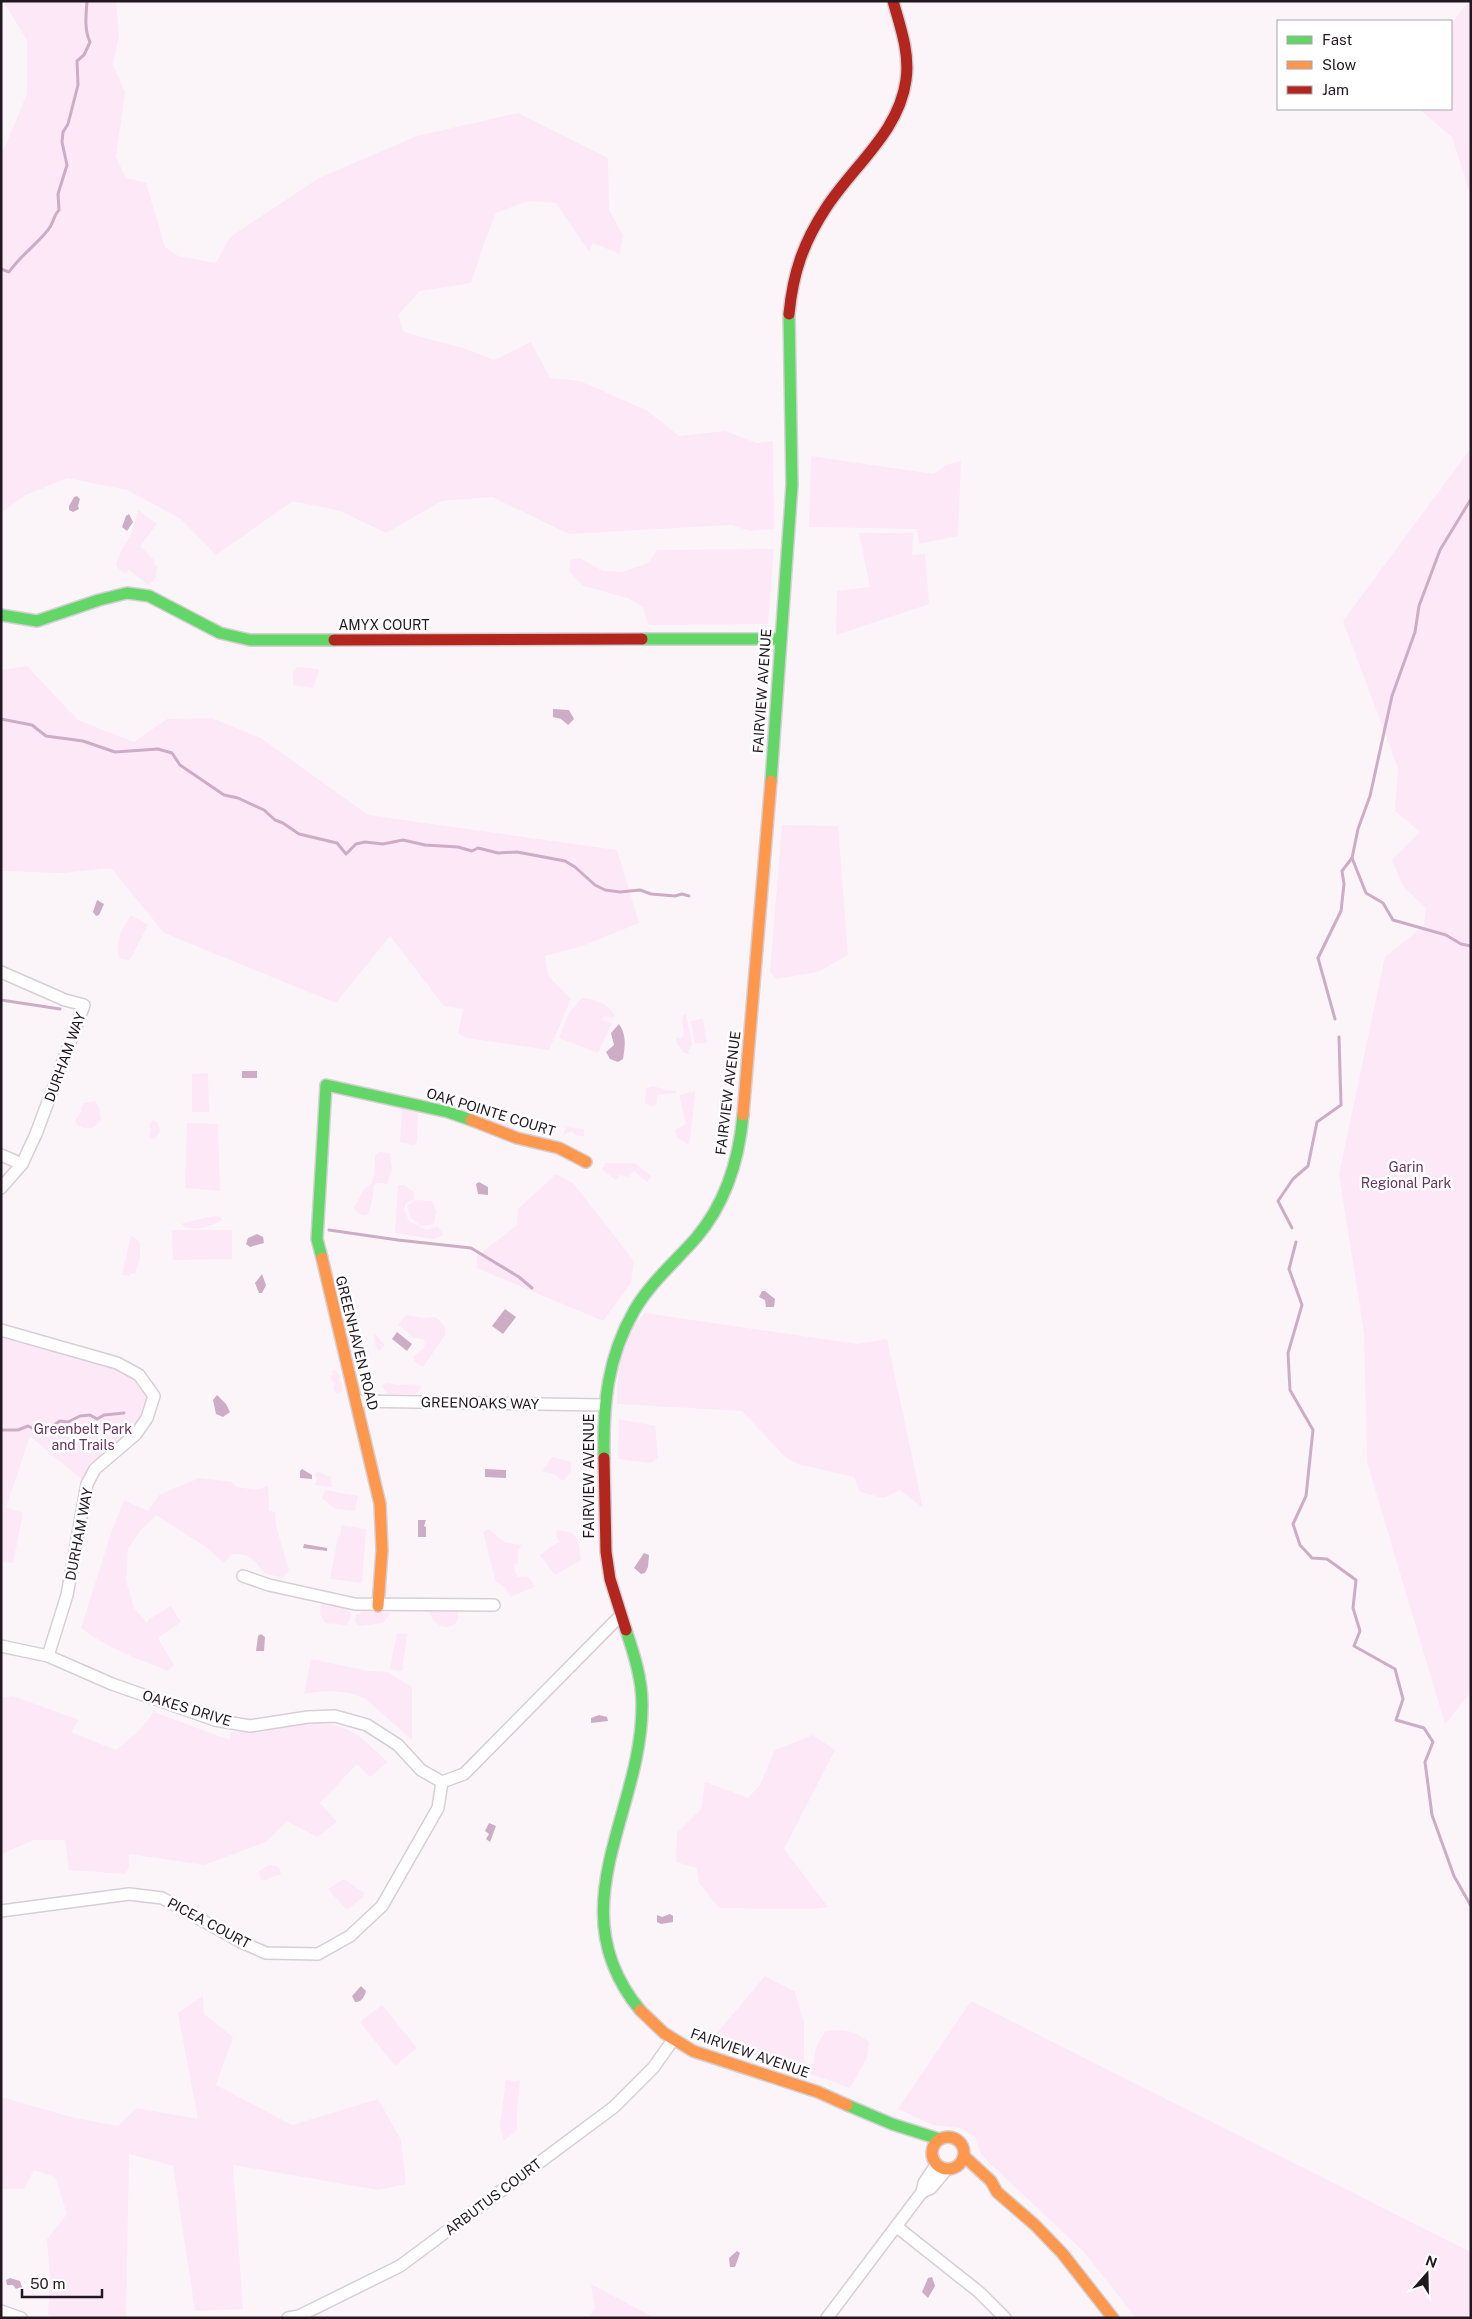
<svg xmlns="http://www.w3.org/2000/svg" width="1472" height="2319" viewBox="0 0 1472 2319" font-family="'Public Sans',sans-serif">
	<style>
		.green { fill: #fde8f8 }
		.water { fill: #cdadc6 }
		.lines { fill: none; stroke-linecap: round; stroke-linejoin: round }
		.stream { stroke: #cdadc6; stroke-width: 3 }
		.street-casing { stroke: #d7cfd6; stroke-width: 14 }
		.fast-casing { stroke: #d7cfd6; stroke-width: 14 }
		.slow-casing { stroke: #d7cfd6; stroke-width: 14 }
		.jam-casing { stroke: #d7cfd6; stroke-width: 14 }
		.street { stroke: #fefefe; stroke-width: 11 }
		.fast { stroke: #63d668; stroke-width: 11 }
		.slow { stroke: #ff974d; stroke-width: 11 }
		.jam { stroke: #b3261e; stroke-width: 11 }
		.labels { text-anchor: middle; stroke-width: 5; stroke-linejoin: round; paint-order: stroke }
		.street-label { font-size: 14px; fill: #231821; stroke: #fff }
		.park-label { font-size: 14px; fill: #693360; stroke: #fff }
	</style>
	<rect width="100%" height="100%" fill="#fbf5fa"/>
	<!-- green -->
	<g class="green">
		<path d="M 3,1 L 116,1 L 119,36 L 113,65 L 125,92 L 116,157 L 126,178 L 146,183 L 165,247 L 178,256 L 216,263 L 230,237 L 319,178 L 417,136 L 518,113 L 608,158 L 609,210 L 623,235 L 620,254 L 593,243 L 589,252 L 556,203 L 528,201 L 496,213 L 483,246 L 471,283 L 420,291 L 398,315 L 404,332 L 469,350 L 494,360 L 531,342 L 550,378 L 580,381 L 648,411 L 679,436 L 725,431 L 757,443 L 773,441 L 774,529 L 750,531 L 732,525 L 569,534 L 492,497 L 442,501 L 386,533 L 340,511 L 293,501 L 216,555 L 181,519 L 127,490 L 67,478 L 24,496 L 1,513 L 1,150 L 4,149 L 27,94 L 27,40 Z"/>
		<path d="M 1469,1 L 1471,1 L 1471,197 L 1452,137 L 1419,109 L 1451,109 L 1451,24 Z"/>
		<path d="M 1471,448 L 1471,1692 L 1445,1724 L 1367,1462 L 1364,1333 L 1339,1174 L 1385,957 L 1424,926 L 1426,908 L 1403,886 L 1392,860 L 1420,832 L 1395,811 L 1398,768 L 1343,621 Z"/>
		<path d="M 811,456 L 934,474 L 946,465 L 961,461 L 958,536 L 919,544 L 917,529 L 809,527 Z"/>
		<path d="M 138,510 L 157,524 L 140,546 L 155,561 L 154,563 L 157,566 L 156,577 L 148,585 L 129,570 L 125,574 L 116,566 C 119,553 125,545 131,534 C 135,528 136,517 138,510 Z"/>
		<path d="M 859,533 L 913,533 L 912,555 L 925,554 L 929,604 L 836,635 L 837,591 L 870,587 Z"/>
		<path d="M 774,549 L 768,624 L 648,625 L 643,607 L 628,598 L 583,586 L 570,572 L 570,560 L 580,558 L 603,571 L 622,572 L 648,563 L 657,550 Z"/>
		<path d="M 27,666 L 78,720 L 134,742 L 167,719 L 211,718 L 261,738 L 368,815 L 617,850 L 639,923 L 582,946 L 545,956 L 548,975 L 571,999 L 549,1050 L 466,1038 L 458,1033 L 463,1009 L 444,1006 L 390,936 L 336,1003 L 164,933 L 111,868 L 63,873 L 1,871 L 1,670 Z"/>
		<path d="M 297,667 L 318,669 L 319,671 L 313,688 L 293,685 L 293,673 Z"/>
		<path d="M 782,825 L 838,826 L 848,955 L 818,972 L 776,979 L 770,971 Z"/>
		<path d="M 131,915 L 148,925 L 130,960 L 119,959 C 115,941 121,930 131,915 Z"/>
		<path d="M 582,998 C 596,999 606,1003 615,1015 L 612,1018 L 604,1016 L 602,1020 L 612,1023 L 598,1053 L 559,1038 L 569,1013 Z"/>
		<path d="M 684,1014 L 686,1014 L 692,1044 L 688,1051 L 689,1054 L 684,1053 L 677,1044 L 676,1037 L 680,1039 L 684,1035 L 682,1020 Z"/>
		<path d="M 703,1019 L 707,1043 L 695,1044 L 691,1021 Z"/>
		<path d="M 208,1073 L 209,1112 L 192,1112 L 192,1074 Z"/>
		<path d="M 653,1086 L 665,1090 L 676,1091 L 677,1093 L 657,1095 L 656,1105 L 652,1107 L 645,1103 L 646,1088 Z"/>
		<path d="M 695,1091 L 695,1096 L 689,1145 L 677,1137 L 675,1130 L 686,1124 L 679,1095 Z"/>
		<path d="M 95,1101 L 99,1107 L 101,1120 C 94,1130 86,1131 76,1124 L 75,1120 L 82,1111 L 81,1108 L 84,1103 Z"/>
		<path d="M 402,1109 L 418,1113 L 417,1142 L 414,1145 L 400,1142 Z"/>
		<path d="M 500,1117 L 509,1121 L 515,1130 L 491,1120 Z"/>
		<path d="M 153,1120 L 158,1123 L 160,1131 L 156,1138 L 152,1139 L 149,1136 L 151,1130 L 149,1126 Z"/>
		<path d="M 187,1123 L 218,1124 L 220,1191 L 185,1188 Z"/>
		<path d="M 566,1127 L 584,1129 L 584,1136 L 577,1136 L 572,1131 L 563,1135 Z"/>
		<path d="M 379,1152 L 390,1153 L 392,1169 L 387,1184 L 377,1183 L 374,1185 C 373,1196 372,1205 367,1215 C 360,1215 357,1214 354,1208 L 364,1189 L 371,1184 L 374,1176 L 375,1155 Z"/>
		<path d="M 605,1163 L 635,1163 L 651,1176 L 647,1182 L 634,1171 L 628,1177 L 620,1175 L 616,1180 L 602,1170 Z"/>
		<path d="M 556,1174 L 573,1183 L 634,1261 L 631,1283 L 603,1321 L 477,1268 L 477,1256 L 517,1225 L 518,1209 Z"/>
		<path d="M 398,1185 L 404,1185 L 414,1192 L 414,1200 L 406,1203 L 404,1209 L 409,1221 L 427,1230 L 437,1226 L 444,1235 L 433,1239 L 395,1233 Z"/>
		<path d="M 417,1200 L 432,1201 L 436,1211 L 434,1224 L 421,1226 L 411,1218 L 407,1205 Z"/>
		<path d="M 214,1216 L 220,1217 L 222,1220 C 213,1226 191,1233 182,1225 L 183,1223 Z"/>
		<path d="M 172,1230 L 232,1230 L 232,1259 L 173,1260 Z"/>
		<path d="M 131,1235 L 140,1242 L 140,1259 L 135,1274 L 131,1273 L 130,1276 L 122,1275 Z"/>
		<path d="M 645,1313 L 857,1344 L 887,1339 L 923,1508 L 900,1490 L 884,1498 L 860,1492 L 854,1477 L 801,1465 L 786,1458 L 742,1411 L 617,1404 C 618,1365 617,1344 645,1313 Z"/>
		<path d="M 352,1315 L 364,1367 L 352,1363 L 340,1316 Z"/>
		<path d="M 406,1315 L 423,1318 L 435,1317 C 442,1322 447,1326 445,1335 L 423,1367 L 414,1361 L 415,1359 L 413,1357 L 424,1348 L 425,1343 L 423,1339 L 414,1338 L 398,1325 Z"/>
		<path d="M 3,1334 L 117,1363 L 156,1383 L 147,1418 L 87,1484 L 30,1436 L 6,1507 L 23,1513 L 13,1563 L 1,1562 L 1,1341 Z"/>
		<path d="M 375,1334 L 385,1345 L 379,1351 C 375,1346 372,1338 375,1334 Z"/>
		<path d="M 335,1370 L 340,1376 L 339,1380 L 342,1385 L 342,1391 L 337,1394 L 333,1390 L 335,1383 L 330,1378 L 333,1374 L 332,1371 Z"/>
		<path d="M 386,1383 L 399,1385 L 413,1384 L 422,1387 L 416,1394 L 388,1394 L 382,1386 Z"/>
		<path d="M 619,1419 L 655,1426 L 658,1458 L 651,1463 L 618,1459 Z"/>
		<path d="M 552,1457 L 571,1462 L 571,1470 L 565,1480 L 561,1480 L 556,1475 L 542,1471 Z"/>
		<path d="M 318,1471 L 327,1476 L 331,1476 L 332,1487 L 315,1485 L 317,1479 L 315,1474 Z"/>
		<path d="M 199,1478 L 232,1482 L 237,1487 L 256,1490 L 268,1486 L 269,1511 L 275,1512 L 276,1526 L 289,1570 L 283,1578 L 264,1573 C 255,1561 250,1553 232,1554 L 224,1563 L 206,1547 L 156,1515 L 140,1531 L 128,1549 L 126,1580 L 134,1608 L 147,1623 L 149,1619 L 171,1606 L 181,1622 L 158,1638 L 174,1665 L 168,1671 C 139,1659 106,1648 81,1628 L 112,1530 L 124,1500 L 148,1511 L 159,1495 Z"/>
		<path d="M 325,1490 L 358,1496 L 355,1511 L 335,1509 L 322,1498 Z"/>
		<path d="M 342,1525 L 366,1529 L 362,1583 L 330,1579 L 338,1537 L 340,1536 Z"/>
		<path d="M 489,1529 L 504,1542 L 522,1545 L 518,1550 L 518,1563 L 514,1565 L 515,1572 L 518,1577 L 528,1576 L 535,1587 L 510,1597 L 506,1588 L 496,1582 L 483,1532 Z"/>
		<path d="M 557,1530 L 572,1533 L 578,1540 L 581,1560 L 555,1575 L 540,1555 L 553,1545 L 560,1542 L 556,1536 Z"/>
		<path d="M 321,1602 L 347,1609 L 351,1613 L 351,1618 L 346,1625 L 325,1623 L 320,1614 Z"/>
		<path d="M 457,1610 L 459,1617 L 456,1623 C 445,1633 432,1623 429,1611 Z"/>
		<path d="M 361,1611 L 391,1613 L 383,1623 L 359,1626 L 355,1622 L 356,1614 L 360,1614 Z"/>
		<path d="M 397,1633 L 407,1634 L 402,1671 L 390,1669 Z"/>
		<path d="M 311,1659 L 369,1671 L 387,1672 L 412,1687 L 412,1740 L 366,1699 C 345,1689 326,1690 304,1694 Z"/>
		<path d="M 13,1696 L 79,1720 L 71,1732 L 116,1750 L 140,1730 L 154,1712 L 230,1740 L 230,1732 C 270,1731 315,1711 352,1732 C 365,1739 376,1752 388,1762 L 370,1777 L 357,1764 L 320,1803 L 337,1822 L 317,1837 L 287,1821 L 266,1842 L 204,1865 L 129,1854 L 129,1866 L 126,1874 L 69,1870 L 65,1840 L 34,1840 L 2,1854 L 1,1879 L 1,1698 Z"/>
		<path d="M 813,1735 L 835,1750 L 784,1849 L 828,1907 L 813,1909 L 719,1908 L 699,1883 L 697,1868 L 676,1862 L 677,1833 L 701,1809 L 705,1782 L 748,1798 L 760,1785 L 775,1750 Z"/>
		<path d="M 269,1865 L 279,1867 L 281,1874 L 261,1881 L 259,1871 Z"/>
		<path d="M 344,1879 L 364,1893 L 363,1897 L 347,1910 L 328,1889 Z"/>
		<path d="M 765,1976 L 795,1992 L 804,2023 L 804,2060 L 809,2065 L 814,2063 C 814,2049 818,2042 826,2031 C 843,2028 856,2031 869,2042 L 867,2058 L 850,2088 L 712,2039 Z"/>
		<path d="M 203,1996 L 204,2014 L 233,2037 L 216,2085 L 292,2125 L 378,2099 L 401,2140 L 406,2184 L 378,2190 L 233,2165 L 243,2309 L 195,2311 L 173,2166 L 129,2154 L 126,2318 L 55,2318 L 48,2315 L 50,2277 L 47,2239 L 67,2214 L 55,2177 L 34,2170 L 24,2189 L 1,2189 L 1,2097 L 75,2118 L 118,2126 L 137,2108 L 198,2119 L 178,2013 Z"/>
		<path d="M 971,2001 L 1471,2252 L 1471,2318 L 1136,2318 L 1083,2251 L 981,2155 L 975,2137 L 959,2128 L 933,2125 L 898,2109 Z"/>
		<path d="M 382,2005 L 417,2048 L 395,2066 L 360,2022 Z"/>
		<path d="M 506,2079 L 514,2082 L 520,2080 L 517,2110 L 517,2130 L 504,2141 L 500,2126 Z"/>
		<path d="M 591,2284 L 655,2318 L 588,2318 L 595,2309 Z"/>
	</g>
	<!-- water -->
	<g class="water">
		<path d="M 77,496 L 80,499 L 78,506 L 79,509 L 73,512 L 69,510 L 69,506 L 74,497 Z"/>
		<path d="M 129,514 L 133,522 L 127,531 L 122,527 L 126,516 Z"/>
		<path d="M 553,709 L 569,710 L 574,719 L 568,725 L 561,719 L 553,717 Z"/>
		<path d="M 97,900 L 104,904 L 99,915 L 96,916 L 93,912 Z"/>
		<path d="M 619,1024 C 627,1035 625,1047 623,1059 L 618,1062 L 610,1059 L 606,1052 L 614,1045 L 611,1033 Z"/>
		<rect x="242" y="1071" width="15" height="7"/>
		<path d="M 479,1182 L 488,1187 L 488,1195 L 478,1194 L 476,1184 Z"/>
		<path d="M 257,1234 L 263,1237 L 264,1243 L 250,1247 L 246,1244 L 248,1238 Z"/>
		<path d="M 262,1274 L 266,1285 L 262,1293 L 259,1293 L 255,1283 Z"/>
		<path d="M 762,1291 L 765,1291 L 775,1299 L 774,1307 L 766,1307 L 765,1300 L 759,1297 Z"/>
		<path d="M 505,1309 L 516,1317 L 503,1334 L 492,1326 Z"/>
		<path d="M 397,1332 L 412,1344 L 407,1351 L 392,1339 Z"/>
		<path d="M 217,1395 L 226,1404 L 230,1412 L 223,1417 L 216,1414 L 213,1400 Z"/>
		<path d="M 302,1469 L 312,1475 L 312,1479 L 300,1478 L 300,1471 Z"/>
		<path d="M 485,1469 L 506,1470 L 506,1478 L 485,1477 Z"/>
		<path d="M 418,1520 L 426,1520 L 424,1526 L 426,1527 L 426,1537 L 418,1537 Z"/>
		<path d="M 304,1544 L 327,1548 L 327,1551 L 303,1548 Z"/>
		<path d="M 644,1553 L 649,1555 L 648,1567 L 645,1573 L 641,1574 L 634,1568 Z"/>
		<path d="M 261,1634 L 265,1637 L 264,1651 L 256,1651 L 258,1636 Z"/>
		<path d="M 599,1715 L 607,1717 L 608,1721 L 591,1723 L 591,1718 Z"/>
		<path d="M 489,1823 L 496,1826 L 490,1842 L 486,1839 L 489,1834 L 485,1831 Z"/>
		<path d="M 670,1914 L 673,1916 L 673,1922 L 661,1924 L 657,1922 L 657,1915 L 662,1917 Z"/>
		<path d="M 361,1986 L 366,1991 C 365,1996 361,2003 355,2002 L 352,1996 Z"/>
		<path d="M 737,2251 L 740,2253 L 735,2267 L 730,2267 L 729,2258 Z"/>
		<path d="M 932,2277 L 935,2286 L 928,2298 L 922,2292 L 928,2278 Z"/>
		<path d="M 10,2278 L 20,2281 L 22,2287 L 16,2289 L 13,2285 L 7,2285 L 6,2280 Z"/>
	</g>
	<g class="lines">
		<!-- stream -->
		<g class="stream">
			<path d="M 1,269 L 9,272 C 21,255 36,245 48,230 C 54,223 53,216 59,210 L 58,194 L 67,165 L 62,142 L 63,132 L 68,124 L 78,85 L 77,61 L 84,55 L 90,42 C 84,29 86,16 87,1"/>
			<path d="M 1,719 L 32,725 L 46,736 L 83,741 L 115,752 L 158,749 L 172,753 L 180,765 L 224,795 L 238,798 L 264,810 L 275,820 L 283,823 L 299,834 L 337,843 L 346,854 L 356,844 L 365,842 L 383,844 L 403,840 L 425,845 L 458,847 L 472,851 L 478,848 L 498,853 L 517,852 L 565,861 L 575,867 L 595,885 L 605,890 L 620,892 L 640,890 L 651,894 L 675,896 L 682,894 L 689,896"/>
			<path d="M 1352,858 L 1366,893 L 1383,903 L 1393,920 L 1446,935 L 1461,944 L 1471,946"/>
			<path d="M 1,1000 L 60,1009"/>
			<path d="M 1335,1019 L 1318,958 L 1341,911 L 1344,884 L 1342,871 L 1352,858 L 1358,829 L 1370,796 L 1392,696 L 1415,632 L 1419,606 L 1440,550 L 1471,499"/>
			<path d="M 1292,1228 L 1278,1201 L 1293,1179 L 1308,1166 L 1317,1122 L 1341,1105 L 1339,1037"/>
			<path d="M 329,1230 L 398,1240 L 471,1248 L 519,1277 L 532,1288"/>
			<path d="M 1296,1242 L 1289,1269 L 1302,1305 L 1288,1353 L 1290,1390 L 1313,1430 L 1306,1496 L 1293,1524 L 1300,1545 L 1312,1558 L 1327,1559 L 1356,1580 L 1353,1608 L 1360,1631 L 1354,1646 L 1395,1669 L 1403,1699 L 1396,1720 L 1424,1728 L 1433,1742 L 1425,1762 L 1432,1815 L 1454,1876 L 1471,1906"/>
			<path d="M 1,1430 L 18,1430 L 28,1426 L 38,1431 L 47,1429 L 60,1421 L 68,1422 L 80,1416 L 90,1415 L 97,1419 L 104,1415 L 124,1413"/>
		</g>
		<defs>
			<g id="street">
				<path d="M 1,972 L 65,1000 L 84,1005 L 36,1134 L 22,1164 L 1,1188"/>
				<path d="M 1,1155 L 22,1164"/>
				<path d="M 1,1330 L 117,1363 L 139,1375 L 154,1396 L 147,1418 L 136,1434 L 95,1469 L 87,1484 L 67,1595 L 48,1656"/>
				<path d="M 356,1401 L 604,1405"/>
				<path d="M 243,1576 L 269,1585 L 355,1604 L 494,1605"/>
				<path d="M 1,1646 L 48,1656 L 112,1684 L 215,1720 L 250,1726 L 308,1717 L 335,1716 L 367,1725 L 398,1745 L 421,1770 L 442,1782 L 464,1774 L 621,1615"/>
				<path d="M 1,1911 L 129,1894 L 162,1898 L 241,1942 L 266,1953 L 318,1954 L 350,1936 L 382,1906 L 438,1808 L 442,1782"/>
				<path d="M 922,2192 L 931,2188 L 946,2170"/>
				<path d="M 897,2227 L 979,2292 L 1005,2318"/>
				<path d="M 1,2311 L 21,2318"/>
				<path d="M 288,2318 L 299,2316 L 400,2266 L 614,2107 L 653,2068 L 673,2040"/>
				<path d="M 827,2318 L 922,2192 L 924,2183 L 936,2165"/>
			</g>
			<g id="fast">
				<path d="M 1,615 L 37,621 L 99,600 L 127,593 L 149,596 L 220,633 L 250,640 L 334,640"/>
				<path d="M 642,639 L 781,639"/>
				<path d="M 771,781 L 792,485 L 789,314"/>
				<path d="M 322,1258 L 317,1239 L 326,1085 L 448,1112 L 471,1120"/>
				<path d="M 604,1458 C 603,1405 607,1358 634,1311 C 650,1283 675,1262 696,1238 C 725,1204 739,1159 743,1115"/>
				<path d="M 626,1630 C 634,1654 642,1679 642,1704 C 643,1813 556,1908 640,2010"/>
				<path d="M 847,2105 L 892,2124 L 939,2139"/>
			</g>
			<g id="slow">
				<path d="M 743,1115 L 771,781"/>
				<path d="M 471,1120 L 517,1138 L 559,1148 L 586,1162"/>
				<path d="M 322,1258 L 380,1504 L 382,1550 L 378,1606"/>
				<path d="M 640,2010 L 664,2033 L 693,2051 L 818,2092 L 847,2105"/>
				<circle cx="948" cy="2153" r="16"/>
				<path d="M 965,2157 L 991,2181 L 997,2192 L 1035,2225 L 1062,2253 L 1113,2318"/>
			</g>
			<g id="jam">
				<path d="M 789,314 C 793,273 803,243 826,208 C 854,165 899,132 906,80 C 910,53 900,26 893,1"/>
				<path d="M 334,640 L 642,639"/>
				<path d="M 604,1458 L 606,1552 L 610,1579 L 626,1630"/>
			</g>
		</defs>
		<!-- street casing -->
		<use href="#street" class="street-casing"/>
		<!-- fast casing -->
		<use href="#fast" class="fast-casing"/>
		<!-- slow casing -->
		<use href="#slow" class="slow-casing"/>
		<!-- jam casing -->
		<use href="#jam" class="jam-casing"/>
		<!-- street -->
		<use href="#street" class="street"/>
		<!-- fast -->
		<use href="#fast" class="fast"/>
		<!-- slow -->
		<use href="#slow" class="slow"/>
		<!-- jam -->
		<use href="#jam" class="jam"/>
	</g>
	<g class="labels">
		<!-- street labels -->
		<g class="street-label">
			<text x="384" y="630">AMYX COURT</text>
			<text transform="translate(762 691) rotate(-86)" y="5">FAIRVIEW AVENUE</text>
			<text transform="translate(65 1057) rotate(-70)" y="5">DURHAM WAY</text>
			<text transform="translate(728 1093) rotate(-83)" y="5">FAIRVIEW AVENUE</text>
			<text transform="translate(491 1112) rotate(17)" y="5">OAK POINTE COURT</text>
			<text transform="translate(357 1343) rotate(76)" y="5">GREENHAVEN ROAD</text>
			<text transform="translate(480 1403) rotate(1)" y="5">GREENOAKS WAY</text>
			<text transform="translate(589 1476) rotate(-90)" y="5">FAIRVIEW AVENUE</text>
			<text transform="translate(79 1534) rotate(-79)" y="5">DURHAM WAY</text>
			<text transform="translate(187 1708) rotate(17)" y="5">OAKES DRIVE</text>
			<text transform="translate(209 1923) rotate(28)" y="5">PICEA COURT</text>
			<text transform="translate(750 2053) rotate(19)" y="5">FAIRVIEW AVENUE</text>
			<text transform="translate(493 2197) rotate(-37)" y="5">ARBUTUS COURT</text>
		</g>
		<!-- park labels -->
		<g class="park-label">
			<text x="1406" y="1172">Garin<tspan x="1406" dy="16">Regional Park</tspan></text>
			<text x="83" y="1434">Greenbelt Park<tspan x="83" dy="16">and Trails</tspan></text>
		</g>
	</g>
	<!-- border -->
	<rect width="1472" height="2319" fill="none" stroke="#231821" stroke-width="5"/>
	<!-- legend -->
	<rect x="1277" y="20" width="175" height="90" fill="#ffffff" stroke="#a7a3a6"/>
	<rect x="1287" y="36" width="25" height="8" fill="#63d668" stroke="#a7a3a6"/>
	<text x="1322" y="45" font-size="15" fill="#231821">Fast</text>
	<rect x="1287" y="61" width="25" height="8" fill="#ff974d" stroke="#a7a3a6"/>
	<text x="1322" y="70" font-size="15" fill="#231821">Slow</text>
	<rect x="1287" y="86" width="25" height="8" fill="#b3261e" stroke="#a7a3a6"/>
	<text x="1322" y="95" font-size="15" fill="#231821">Jam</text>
	<!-- north arrow -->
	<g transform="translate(1427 2274) rotate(20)" stroke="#ffffff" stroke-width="4" paint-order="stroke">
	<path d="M0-4L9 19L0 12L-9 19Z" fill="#231821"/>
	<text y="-8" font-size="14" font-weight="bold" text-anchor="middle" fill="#231821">N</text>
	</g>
	<!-- scale -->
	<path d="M22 2289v8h80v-8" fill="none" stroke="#231821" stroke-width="2.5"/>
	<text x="30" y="2289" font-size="15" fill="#231821" stroke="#ffffff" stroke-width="4" paint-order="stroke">50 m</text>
</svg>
